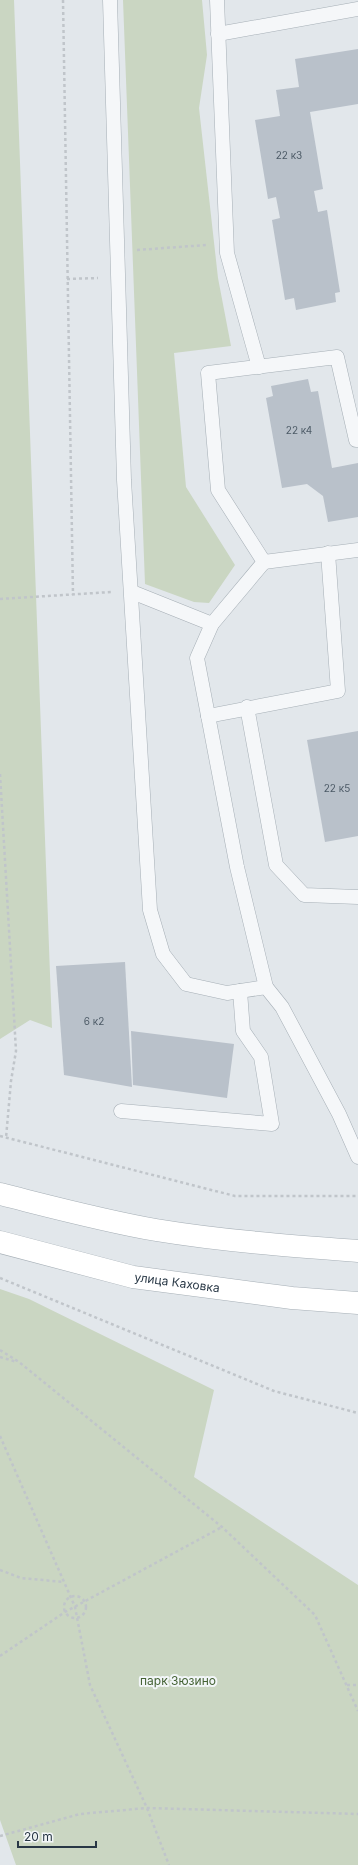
<svg xmlns="http://www.w3.org/2000/svg" width="358" height="1865" viewBox="0 0 358 1865" font-family="Inter,sans-serif">
	<style>
		.green { fill: #cad6c2 }
		.building { fill: #b9c1ca }
		.lines { fill: none; stroke-linecap: round; stroke-linejoin: round }
		.service-casing { stroke: #a6afb6; stroke-width: 15 }
		.secondary-casing { stroke: #a6afb6; stroke-width: 23 }
		.path { stroke: #c0c5ca; stroke-width: 2.5; stroke-dasharray: 3 3; stroke-linecap: butt }
		.service { stroke: #f5f7f9; stroke-width: 14 }
		.secondary { stroke: #fff; stroke-width: 22 }
		.labels { text-anchor: middle; stroke-width: 4; stroke-linejoin: round; paint-order: stroke }
		.number-label { font-size: 10px; fill: #4c5a66 }
		.street-label { font-size: 12px; fill: #283745; stroke: #f2f6f8 }
		.park-label { font-size: 12px; fill: #446234; stroke: #f2f6f8 }
	</style>
	<rect width="100%" height="100%" fill="#e2e7eb"/>
	<!-- green -->
	<g class="green">
		<path d="M 0,0 L 14,0 L 52,1028 L 30,1020 L 0,1039 Z"/>
		<path d="M 123,0 L 202,0 L 207,55 L 199,108 L 218,278 L 231,346 L 174,353 L 186,487 L 235,565 L 209,603 L 194,602 L 145,584 Z"/>
		<path d="M 0,1289 L 29,1299 L 214,1390 L 194,1477 L 358,1585 L 358,1865 L 16,1865 L 0,1820 Z"/>
	</g>
	<!-- building -->
	<g class="building">
		<path d="M 358,49 L 358,104 L 310,112 L 323,189 L 314,191 L 318,212 L 327,210 L 340,292 L 335,293 L 336,302 L 296,310 L 294,298 L 285,300 L 272,220 L 280,218 L 276,197 L 268,199 L 255,120 L 280,116 L 276,90 L 299,87 L 295,59 Z"/>
		<path d="M 308,379 L 311,392 L 318,391 L 332,468 L 358,463 L 358,517 L 328,522 L 323,496 L 307,484 L 282,488 L 266,398 L 273,396 L 271,386 Z"/>
		<path d="M 358,731 L 358,836 L 325,842 L 307,740 Z"/>
		<path d="M 125,962 L 132,1087 L 64,1075 L 56,966 Z"/>
		<path d="M 131,1031 L 234,1044 L 227,1098 L 133,1085 Z"/>
	</g>
	<g class="lines">
		<defs>
			<g id="service">
				<path d="M 110,0 L 124,480 L 150,910 L 163,954 L 186,984 L 227,993 L 266,987 L 282,1007 L 339,1114 L 358,1157"/>
				<path d="M 217,0 L 227,253 L 259,367"/>
				<path d="M 218,34 L 358,9"/>
				<path d="M 264,562 L 358,550"/>
				<path d="M 132,592 L 212,624"/>
				<path d="M 247,707 L 276,865 L 304,895 L 358,897"/>
				<path d="M 208,716 L 338,691 L 328,553"/>
				<path d="M 266,987 L 237,867 L 197,658 L 212,624 L 264,562 L 218,490 L 208,373 L 337,357 L 356,440 L 358,440"/>
				<path d="M 121,1111 L 272,1124 L 261,1057 L 243,1031 L 240,991"/>
			</g>
			<g id="secondary">
				<path d="M 0,1194 C 52,1207 104,1221 156,1230 C 223,1241 291,1246 358,1251"/>
				<path id="s1" d="M 0,1242 L 133,1277 L 292,1298 L 358,1303"/>
			</g>
		</defs>
		<!-- service casing -->
		<use href="#service" class="service-casing"/>
		<!-- secondary casing -->
		<use href="#secondary" class="secondary-casing"/>
		<!-- path -->
		<g class="path">
			<path d="M 63,0 L 73,595"/>
			<path d="M 137,250 L 206,245"/>
			<path d="M 67,279 L 98,278"/>
			<path d="M 0,599 L 111,592"/>
			<path d="M 0,774 L 16,1051 L 11,1081 L 6,1138"/>
			<path d="M 0,1136 L 235,1196 L 358,1196"/>
			<path d="M 0,1278 L 274,1391 L 358,1413"/>
			<path d="M 0,1350 L 19,1362 L 222,1527 L 315,1615 L 358,1711"/>
			<path d="M 0,1357 L 17,1362"/>
			<path d="M 0,1436 L 75,1607 L 90,1685 L 147,1808 L 169,1865"/>
			<path d="M 0,1570 L 21,1578 L 64,1582"/>
			<circle cx="75" cy="1607" r="11"/>
			<path d="M 0,1656 L 65,1612 L 222,1527"/>
			<path d="M 347,1685 L 358,1685"/>
			<path d="M 0,1836 L 80,1814 L 147,1808 L 358,1814"/>
		</g>
		<!-- service -->
		<use href="#service" class="service"/>
		<!-- secondary -->
		<use href="#secondary" class="secondary"/>
	</g>
	<g class="labels">
		<!-- number labels -->
		<g class="number-label">
			<text x="289" y="159">22 к3</text>
			<text x="299" y="434">22 к4</text>
			<text x="337" y="792">22 к5</text>
			<text x="94" y="1025">6 к2</text>
		</g>
		<!-- street labels -->
		<g class="street-label">
			<text dy="4" stroke="none"><textPath href="#s1" startOffset="182">улица Каховка</textPath></text>
		</g>
		<!-- park labels -->
		<g class="park-label">
			<text x="178" y="1685">парк Зюзино</text>
		</g>
	</g>
	<!-- scale -->
	<path d="M18 1841v6h78v-6" fill="none" stroke="#283745" stroke-width="2"/>
	<text x="24" y="1841" font-size="12" fill="#283745" stroke="#f2f6f8" stroke-width="3" paint-order="stroke">20 m</text>
</svg>
